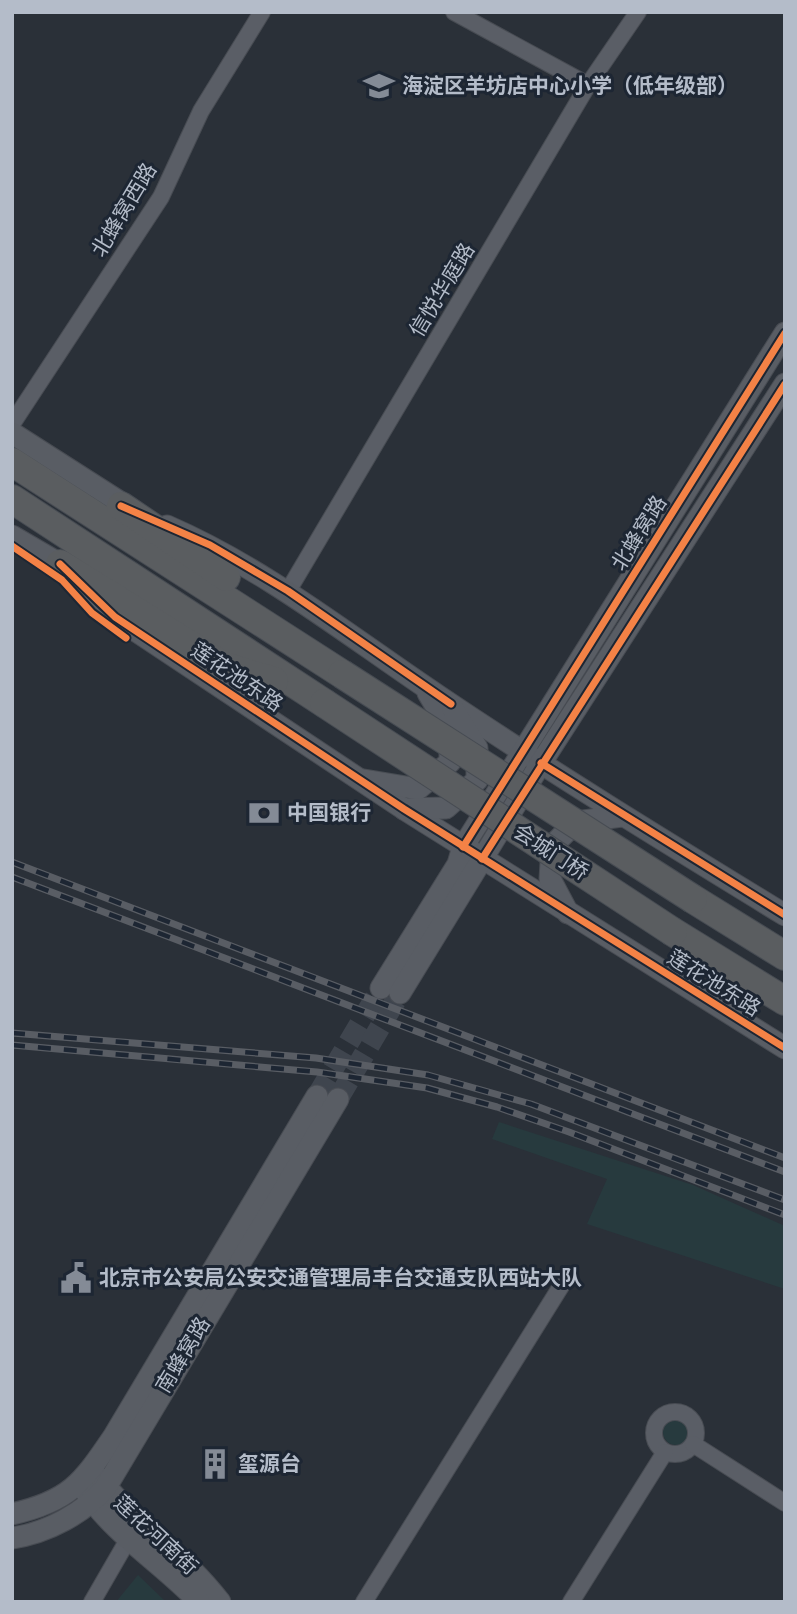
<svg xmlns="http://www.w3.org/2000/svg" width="797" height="1614" viewBox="0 0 797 1614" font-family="'PT Sans Narrow','Noto Sans SC',sans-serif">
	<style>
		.green { fill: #273a3e }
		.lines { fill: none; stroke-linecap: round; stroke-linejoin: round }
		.secondary-tunnel { stroke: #3f454e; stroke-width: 21; stroke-dasharray: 21 10; stroke-linecap: butt }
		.street-casing { stroke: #484c53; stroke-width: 18 }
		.secondary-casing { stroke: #484c53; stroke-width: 23 }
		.highway-casing { stroke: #474c53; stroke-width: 30 }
		.street { stroke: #5a5e66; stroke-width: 16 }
		.secondary { stroke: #595d64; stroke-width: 21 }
		.highway { stroke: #5a5d60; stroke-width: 28 }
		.rail-casing { stroke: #595d64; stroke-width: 7 }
		.rail { stroke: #1d2633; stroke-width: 4.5; stroke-dasharray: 13; stroke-linecap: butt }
		.highway-bridge-casing { stroke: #474c53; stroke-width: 30; stroke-linecap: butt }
		.highway-bridge { stroke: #5a5d60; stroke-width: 28 }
		.cycleway-casing { stroke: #1d2633; stroke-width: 11 }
		.cycleway { stroke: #f48246; stroke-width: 7 }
		.labels { text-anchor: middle; stroke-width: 6; stroke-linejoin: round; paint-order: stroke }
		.poi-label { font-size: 21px; font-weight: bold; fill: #b4bcc9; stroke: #1d2633; text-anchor: start }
		.street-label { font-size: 21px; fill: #b4bcc9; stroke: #1d2633 }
	</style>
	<rect width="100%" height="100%" fill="#2a3038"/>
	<!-- green -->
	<g class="green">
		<path d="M 499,1122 L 693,1185 L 785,1226 L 785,1289 L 587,1224 L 607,1179 L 492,1139 Z"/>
		<circle cx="676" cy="1432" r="13"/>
		<path d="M 138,1575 L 166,1602 L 116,1602 Z"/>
	</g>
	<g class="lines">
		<!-- secondary-tunnel -->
		<g class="secondary-tunnel">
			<path d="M 317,1096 L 381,988"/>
			<path d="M 338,1099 L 400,993"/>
		</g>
		<defs>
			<g id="street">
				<path d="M 454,12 L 588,85"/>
				<path d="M 12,424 L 161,197 L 201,111 L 262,12"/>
				<path d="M 288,591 L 588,85 L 638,12"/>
				<circle cx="675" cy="1433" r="21"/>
				<path d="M 693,1444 L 785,1503"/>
				<path d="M 92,1602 L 133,1531"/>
				<path d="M 364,1602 L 563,1283"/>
				<path d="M 571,1602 L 665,1452"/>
			</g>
			<g id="secondary">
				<path d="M 12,433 L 134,511"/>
				<path d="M 167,526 C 266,569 350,637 440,697 C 553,773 669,844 785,915"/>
				<path d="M 12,536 L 60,564 L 115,617 L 404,809 L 785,1048"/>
				<path d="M 364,780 L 418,789 L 450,762 L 450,730 L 428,693"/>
				<path d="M 404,809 L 446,808 L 477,780 L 477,748 L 453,709"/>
				<path d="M 568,913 L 550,879 L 552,846 L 576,822 L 622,816"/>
				<path d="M 381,988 L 458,864 L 463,847 L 785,333"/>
				<path d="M 400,993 L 541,763 L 785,384"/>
				<path d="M 97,1476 C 134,1522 184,1555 220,1602"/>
				<path d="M 86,1492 C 116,1536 162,1563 199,1602"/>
				<path d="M 12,1514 C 70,1501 82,1483 114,1436 L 317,1096"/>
				<path d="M 12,1538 C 47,1533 84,1513 106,1487 L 338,1099"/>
			</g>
			<g id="highway">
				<path d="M 12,462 L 342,674"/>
				<path d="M 12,499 L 324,703"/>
				<path d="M 121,506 L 226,577"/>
				<path d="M 60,564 L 224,666 L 274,681"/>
				<path d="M 693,899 L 785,956"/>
				<path d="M 673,932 L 785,1001"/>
			</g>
		</defs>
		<!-- street casing -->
		<use href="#street" class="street-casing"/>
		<!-- secondary casing -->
		<use href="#secondary" class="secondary-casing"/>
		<!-- highway casing -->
		<use href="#highway" class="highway-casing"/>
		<!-- street -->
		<use href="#street" class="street"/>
		<!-- secondary -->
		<use href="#secondary" class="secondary"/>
		<!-- highway -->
		<use href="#highway" class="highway"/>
		<defs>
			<g id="rail">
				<path d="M 12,862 L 785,1158"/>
				<path d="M 12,877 L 785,1172"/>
				<path d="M 12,1033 L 316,1058 L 428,1075 L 531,1104 L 785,1200"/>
				<path d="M 12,1045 L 317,1072 L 427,1088 L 497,1107 L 569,1132 L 785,1215"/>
			</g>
		</defs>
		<!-- rail casing -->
		<use href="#rail" class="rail-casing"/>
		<!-- rail -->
		<use href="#rail" class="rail"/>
		<defs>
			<g id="highway-bridge">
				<path d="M 342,674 L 693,899"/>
				<path d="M 324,703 L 673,932"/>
			</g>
		</defs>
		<!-- highway-bridge casing -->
		<use href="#highway-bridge" class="highway-bridge-casing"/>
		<!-- highway-bridge -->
		<use href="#highway-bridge" class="highway-bridge"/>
		<defs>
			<g id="cycleway">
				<path d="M 121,506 L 210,545 L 288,591 L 451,704"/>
				<path d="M 12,546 L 62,580 L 92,613 L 126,638"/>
				<path d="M 60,564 L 115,617 L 404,809 L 785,1048"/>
				<path d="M 541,763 L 785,915"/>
				<path d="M 463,847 L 785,333"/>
				<path d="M 482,859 L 785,384"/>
			</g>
		</defs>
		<!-- cycleway casing -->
		<use href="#cycleway" class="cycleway-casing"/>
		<!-- cycleway -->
		<use href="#cycleway" class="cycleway"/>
	</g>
	<!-- icons -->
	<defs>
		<symbol id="school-bare" viewBox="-9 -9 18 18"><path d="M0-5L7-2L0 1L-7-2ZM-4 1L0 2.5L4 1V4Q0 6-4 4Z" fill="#848b96" stroke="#1d2633" stroke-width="2.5" paint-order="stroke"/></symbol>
		<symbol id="bank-bare" viewBox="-9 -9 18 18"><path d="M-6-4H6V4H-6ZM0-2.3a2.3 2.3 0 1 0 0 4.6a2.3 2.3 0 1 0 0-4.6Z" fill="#848b96" stroke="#1d2633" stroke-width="2.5" paint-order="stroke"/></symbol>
		<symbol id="civic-bare" viewBox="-9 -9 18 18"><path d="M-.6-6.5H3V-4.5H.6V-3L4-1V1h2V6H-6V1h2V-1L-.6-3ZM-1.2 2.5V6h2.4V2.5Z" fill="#848b96" stroke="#1d2633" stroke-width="2.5" paint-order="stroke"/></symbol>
		<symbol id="building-bare" viewBox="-9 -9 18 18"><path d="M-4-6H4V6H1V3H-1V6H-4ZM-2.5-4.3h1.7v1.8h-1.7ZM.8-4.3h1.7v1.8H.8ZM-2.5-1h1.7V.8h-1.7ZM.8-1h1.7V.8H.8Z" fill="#848b96" stroke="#1d2633" stroke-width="2.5" paint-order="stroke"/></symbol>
	</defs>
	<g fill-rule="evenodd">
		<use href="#school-bare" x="357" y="64" width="44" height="44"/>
		<use href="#bank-bare" x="242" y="791" width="44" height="44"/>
		<use href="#civic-bare" x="54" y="1256" width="44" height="44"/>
		<use href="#building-bare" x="193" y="1442" width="44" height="44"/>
	</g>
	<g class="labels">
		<!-- poi labels -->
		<g class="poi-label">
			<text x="402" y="93">海淀区羊坊店中心小学（低年级部）</text>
			<text x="287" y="820">中国银行</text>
			<text x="99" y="1285">北京市公安局公安交通管理局丰台交通支队西站大队</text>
			<text x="238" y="1471">玺源台</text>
		</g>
		<!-- street labels -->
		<g class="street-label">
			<text transform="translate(124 210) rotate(-59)" y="7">北蜂窝西路</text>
			<text transform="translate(442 290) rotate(-59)" y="7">信悦华庭路</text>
			<text transform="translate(639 533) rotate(-58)" y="7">北蜂窝路</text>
			<text transform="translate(237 677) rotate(34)" y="7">莲花池东路</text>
			<text transform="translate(551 852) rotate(33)" y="7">会城门桥</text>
			<text transform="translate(714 983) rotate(32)" y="7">莲花池东路</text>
			<text transform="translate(183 1355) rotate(-59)" y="7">南蜂窝路</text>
			<text transform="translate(156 1535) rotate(43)" y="7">莲花河南街</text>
		</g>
	</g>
	<!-- border -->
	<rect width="797" height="1614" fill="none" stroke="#b4bcc9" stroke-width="28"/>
</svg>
